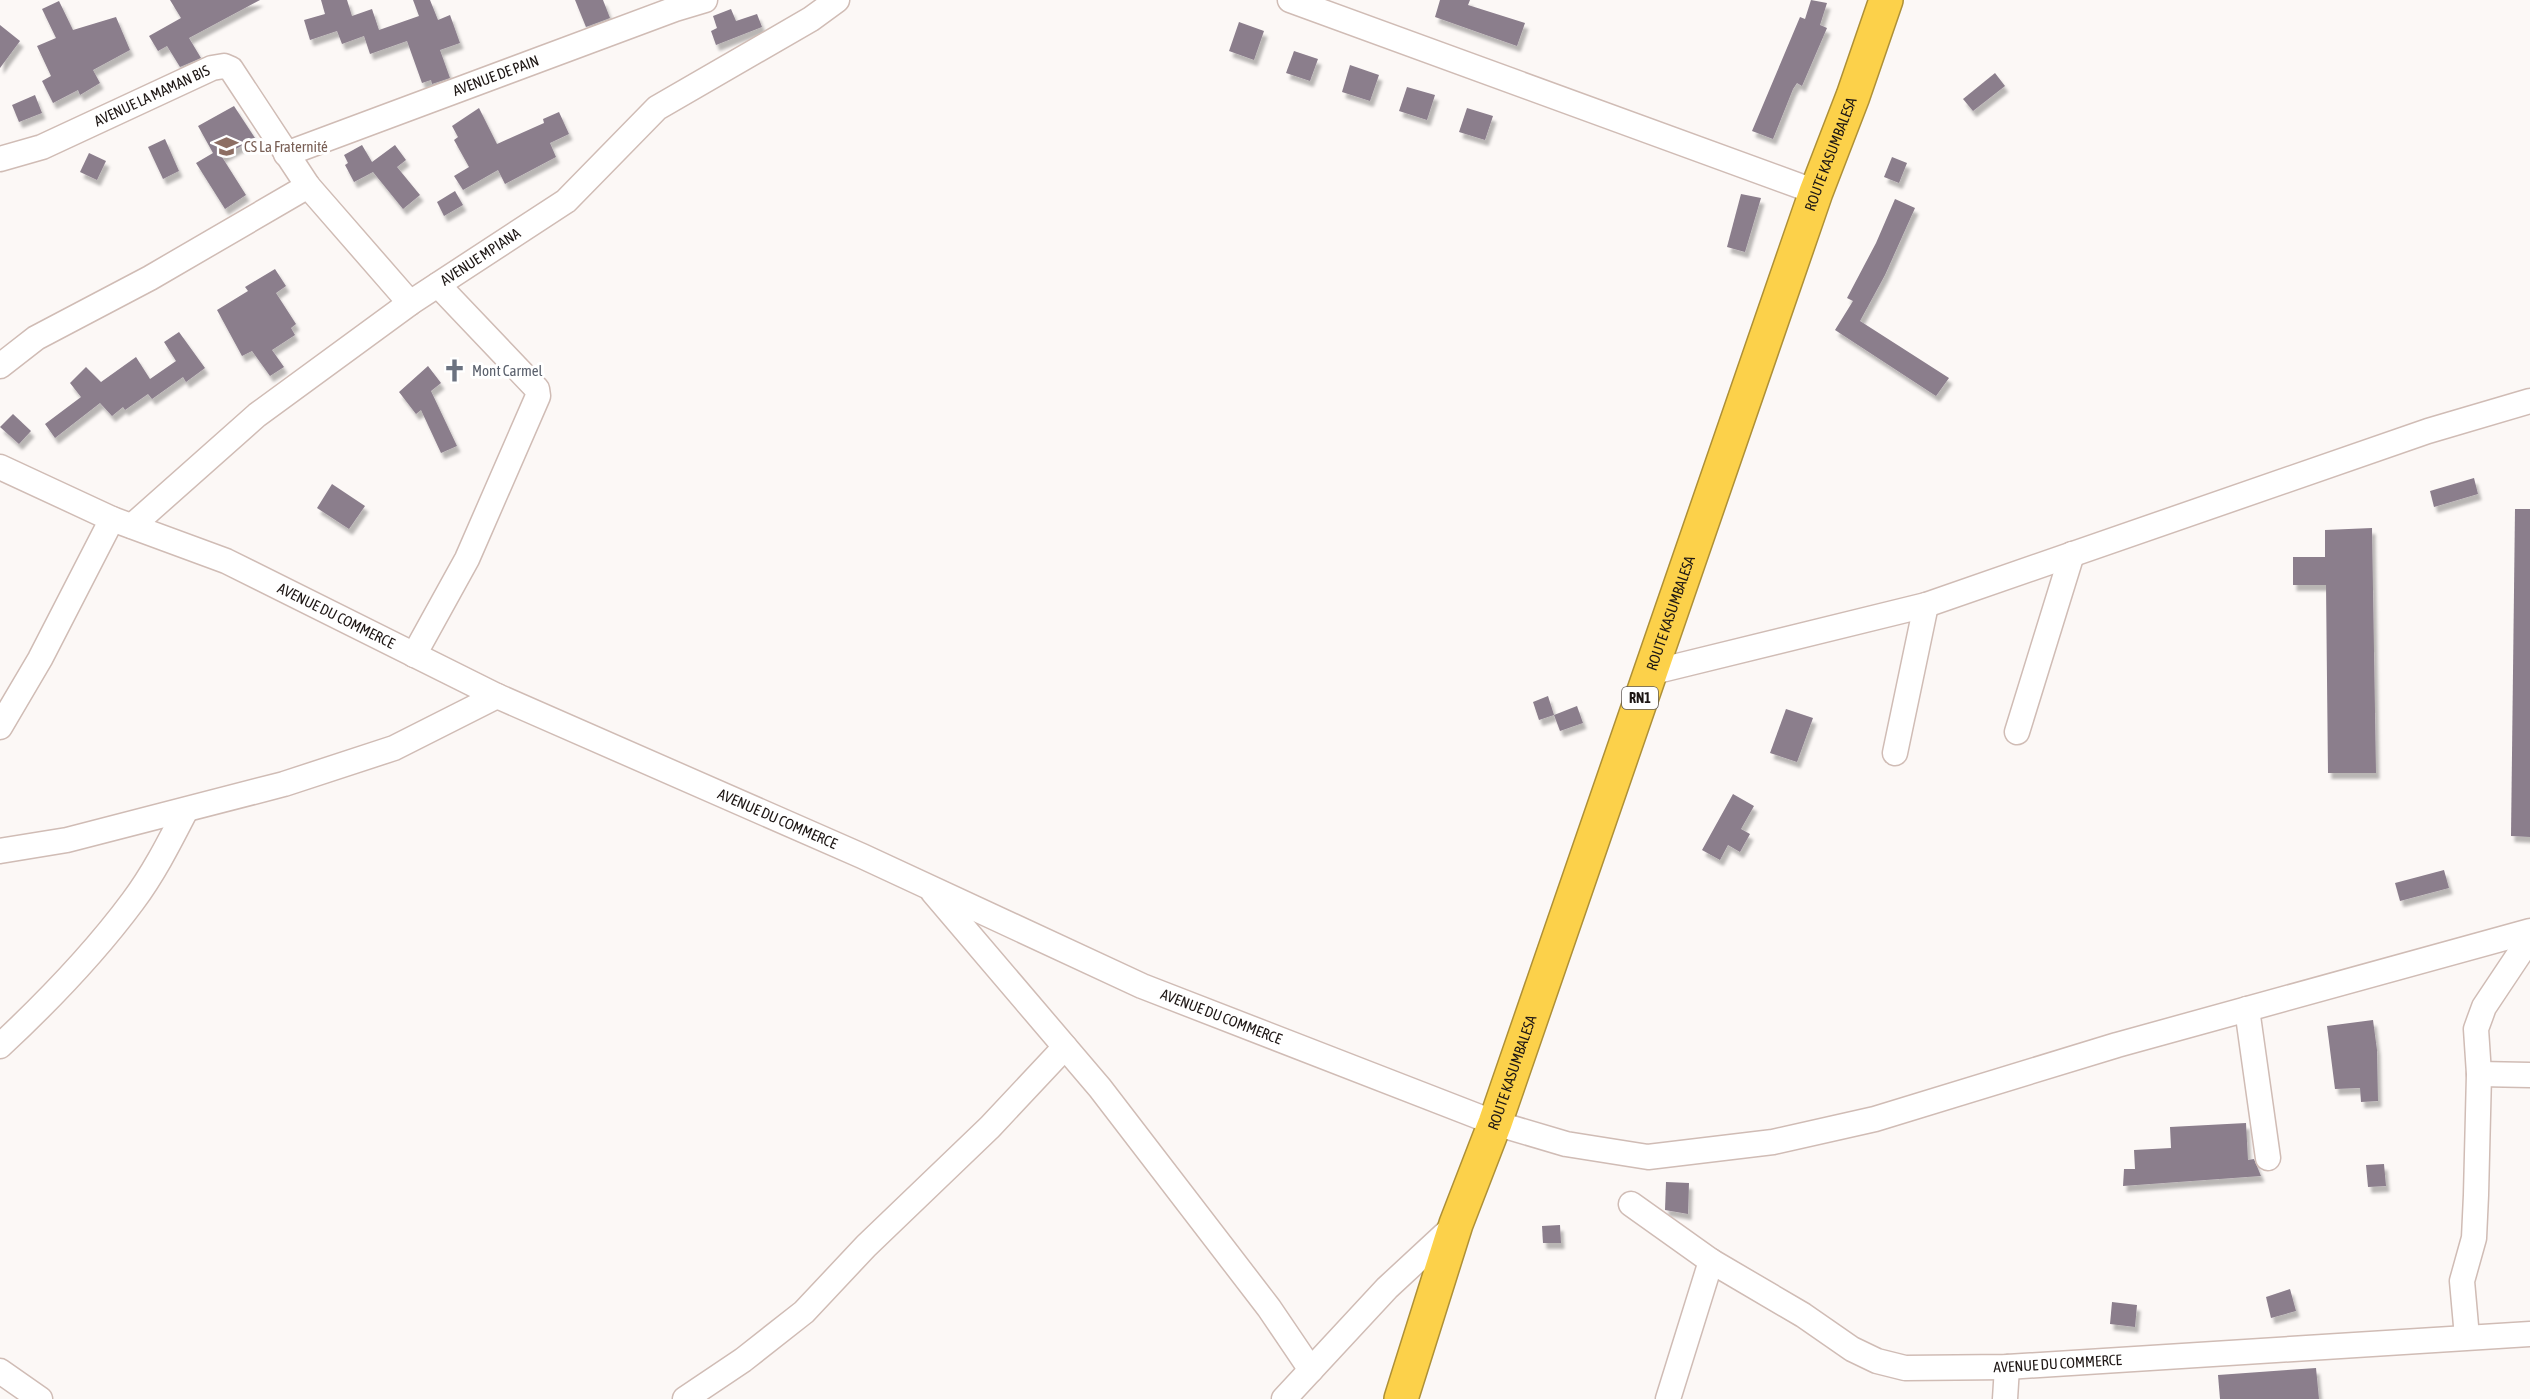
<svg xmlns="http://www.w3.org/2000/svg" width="2530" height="1399" viewBox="0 0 2530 1399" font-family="'Asap Condensed',sans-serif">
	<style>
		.building { fill: #8b7e8c; filter: url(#shadow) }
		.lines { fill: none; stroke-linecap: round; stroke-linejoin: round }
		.street-casing { stroke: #d0bcb5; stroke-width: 27 }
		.highway-casing { stroke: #ae9037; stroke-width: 36 }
		.street { stroke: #fff; stroke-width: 24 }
		.highway { stroke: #fcd14a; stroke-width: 33 }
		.labels { text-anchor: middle; stroke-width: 6; stroke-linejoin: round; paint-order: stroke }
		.shield { fill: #fff; stroke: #615c5a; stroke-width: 1.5 }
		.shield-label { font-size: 14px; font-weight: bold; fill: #1d1614 }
		.street-label { font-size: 15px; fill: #1d1614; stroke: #fff }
		.education-label { font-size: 15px; fill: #785e54; stroke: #fff; text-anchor: start }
		.worship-label { font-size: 15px; fill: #5b616d; stroke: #fff; text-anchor: start }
	</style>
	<defs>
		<filter id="shadow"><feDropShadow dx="3.5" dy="6" stdDeviation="1.5" flood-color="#0004"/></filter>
	</defs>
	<rect width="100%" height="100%" fill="#fcf8f6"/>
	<!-- building -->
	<g class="building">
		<path d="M 170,0 L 260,0 L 189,38 L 201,58 L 180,67 L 167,46 L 158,51 L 149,36 L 181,18 Z"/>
		<path d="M 321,0 L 347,0 L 352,16 L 372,9 L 379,30 L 419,16 L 413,0 L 430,0 L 438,20 L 450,15 L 460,43 L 440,50 L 450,78 L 432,84 L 431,80 L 422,83 L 407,41 L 370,54 L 364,36 L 342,44 L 337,31 L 310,40 L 304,20 L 325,14 Z"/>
		<path d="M 575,0 L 603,0 L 610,18 L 586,27 Z"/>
		<path d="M 1440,0 L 1470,0 L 1468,5 L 1525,23 L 1517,46 L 1435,17 Z"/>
		<path d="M 1811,0 L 1827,3 L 1820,25 L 1827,28 L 1802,86 L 1797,83 L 1793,89 L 1773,139 L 1752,131 L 1800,17 L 1805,19 Z"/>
		<path d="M 59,1 L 73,30 L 116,17 L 130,50 L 93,70 L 100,83 L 80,95 L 78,90 L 53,103 L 42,81 L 51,76 L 37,46 L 56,38 L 42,9 Z"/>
		<path d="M 731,9 L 736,21 L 757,14 L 762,27 L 716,45 L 711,31 L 717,28 L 713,16 Z"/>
		<path d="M 1239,22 L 1264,31 L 1254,60 L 1229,51 Z"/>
		<path d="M 0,25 L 20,41 L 0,68 Z"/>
		<path d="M 1294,51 L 1318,59 L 1310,81 L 1286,73 Z"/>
		<path d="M 1350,65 L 1379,75 L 1370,101 L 1342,92 Z"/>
		<path d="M 1995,73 L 2005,86 L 1973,111 L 1963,99 Z"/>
		<path d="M 1407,87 L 1435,95 L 1427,120 L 1399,111 Z"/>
		<path d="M 35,95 L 42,113 L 19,122 L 12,105 Z"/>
		<path d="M 234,106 L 255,138 L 222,157 L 246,195 L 225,209 L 196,163 L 213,153 L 198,126 Z"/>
		<path d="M 479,108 L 497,144 L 544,123 L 543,119 L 559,112 L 569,134 L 550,143 L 556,157 L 505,184 L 498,170 L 463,190 L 454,176 L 469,167 L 454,140 L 458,137 L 452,126 Z"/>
		<path d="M 1467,108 L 1493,116 L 1485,140 L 1459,132 Z"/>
		<path d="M 165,139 L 179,171 L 163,179 L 148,147 Z"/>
		<path d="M 362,145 L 372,162 L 395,145 L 406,160 L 397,167 L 420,195 L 403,209 L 373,172 L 354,182 L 345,165 L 348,163 L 344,155 Z"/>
		<path d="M 89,153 L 106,161 L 97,180 L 80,172 Z"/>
		<path d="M 1892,157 L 1907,163 L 1899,183 L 1884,177 Z"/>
		<path d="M 455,191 L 463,205 L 444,216 L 437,202 Z"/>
		<path d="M 1741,194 L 1761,198 L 1745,252 L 1727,247 Z"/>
		<path d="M 1895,199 L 1915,208 L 1885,275 L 1860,321 L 1949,378 L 1936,396 L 1835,330 L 1853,301 L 1847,298 L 1876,243 Z"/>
		<path d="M 275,269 L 286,286 L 276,293 L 296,324 L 291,328 L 295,335 L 272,350 L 284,367 L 270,376 L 252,351 L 242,356 L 217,310 L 248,291 L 245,287 Z"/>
		<path d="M 179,332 L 205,368 L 186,382 L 183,377 L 152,399 L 148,394 L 125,410 L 123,407 L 112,416 L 100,403 L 55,438 L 45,424 L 81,397 L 70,383 L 86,367 L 101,382 L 136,357 L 150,379 L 176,361 L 164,342 Z"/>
		<path d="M 428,366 L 441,383 L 431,391 L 457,446 L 441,453 L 421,410 L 416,414 L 399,392 Z"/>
		<path d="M 13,414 L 31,431 L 19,444 L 0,427 Z"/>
		<path d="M 2474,478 L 2478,494 L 2434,507 L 2430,491 Z"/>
		<path d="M 332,484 L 365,506 L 349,529 L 317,508 Z"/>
		<path d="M 2515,509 L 2530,509 L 2530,837 L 2511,836 Z"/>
		<path d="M 2372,528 L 2376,773 L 2328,773 L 2326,585 L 2293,585 L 2293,557 L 2325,557 L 2325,530 Z"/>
		<path d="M 1548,696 L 1554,715 L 1539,720 L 1533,702 Z"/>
		<path d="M 1577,706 L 1583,723 L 1560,731 L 1554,715 Z"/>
		<path d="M 1786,709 L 1813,718 L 1797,762 L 1770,753 Z"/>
		<path d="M 1733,794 L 1754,806 L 1741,829 L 1750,834 L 1740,852 L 1728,845 L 1720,860 L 1702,850 Z"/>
		<path d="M 2444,870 L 2449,888 L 2400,901 L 2395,883 Z"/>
		<path d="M 2373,1020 L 2377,1050 L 2378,1101 L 2361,1102 L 2360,1088 L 2335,1089 L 2327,1026 Z"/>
		<path d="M 2246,1123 L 2248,1160 L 2254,1159 L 2261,1176 L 2123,1186 L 2124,1169 L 2135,1169 L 2134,1150 L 2171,1148 L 2170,1127 Z"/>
		<path d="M 2384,1164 L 2386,1186 L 2368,1187 L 2366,1165 Z"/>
		<path d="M 1666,1182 L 1689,1183 L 1688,1214 L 1665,1210 Z"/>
		<path d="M 1560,1225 L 1561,1243 L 1543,1243 L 1542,1226 Z"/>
		<path d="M 2290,1289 L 2296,1311 L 2271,1318 L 2266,1297 Z"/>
		<path d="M 2112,1302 L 2137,1305 L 2135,1327 L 2110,1324 Z"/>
		<path d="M 2316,1368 L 2319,1399 L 2220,1399 L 2218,1375 Z"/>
	</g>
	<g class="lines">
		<defs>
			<g id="street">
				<path d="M 1290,0 L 1816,192"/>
				<path id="s1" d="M 286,154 L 675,9 L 705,0"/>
				<path id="s2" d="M 0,159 L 42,147 L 212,68 L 224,66 L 231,69 L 308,186 L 410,303"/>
				<path d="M 0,366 L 36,338 L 150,278 L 308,186"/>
				<path id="s3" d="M 0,467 L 112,519 L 226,561 L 497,696 L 862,856 L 1142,986 L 1495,1123 L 1566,1144 L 1648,1157 L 1773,1142 L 1875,1119 L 2117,1045 L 2530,931"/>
				<path id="s4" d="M 132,526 L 257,415 L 410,303 L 566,201 L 657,108 L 811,19 L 837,0"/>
				<path d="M 414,655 L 467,559 L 538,396 L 537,389 L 438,285"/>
				<path d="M 1649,673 L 1926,605 L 2428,431 L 2530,401"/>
				<path d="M 0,727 L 40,659 L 112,519"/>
				<path d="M 2017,732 L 2072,554"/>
				<path d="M 1895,753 L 1926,605"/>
				<path d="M 0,851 L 67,840 L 284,784 L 394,748 L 497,696"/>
				<path d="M 933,892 L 1100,1088 L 1269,1308 L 1311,1370"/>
				<path d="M 2247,1009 L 2268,1158"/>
				<path d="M 0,1046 C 45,1004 96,951 133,901 C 154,873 170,841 186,810"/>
				<path d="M 2479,1074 L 2530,1075"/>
				<path id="s5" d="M 1631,1204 L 1711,1261 L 1803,1315 L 1852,1349 L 1877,1361 L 1905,1368 L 2007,1367 L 2530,1334"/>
				<path d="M 2467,1337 L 2462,1281 L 2474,1238 L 2476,1195 L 2479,1074 L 2476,1029 L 2484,1007 L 2530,938"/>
				<path d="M 0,1371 L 40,1399"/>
				<path d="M 685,1399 L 743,1360 L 804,1312 L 866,1246 L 990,1127 L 1065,1047"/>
				<path d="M 1284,1399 L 1387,1288 L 1455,1225"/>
				<path d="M 1668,1399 L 1711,1261"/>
				<path d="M 2005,1399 L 2007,1367"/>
			</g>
			<g id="highway">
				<path id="s6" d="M 1401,1399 L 1456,1224 L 1495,1123 L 1816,192 L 1853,96 L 1886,0"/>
			</g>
		</defs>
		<!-- street casing -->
		<use href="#street" class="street-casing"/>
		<!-- highway casing -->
		<use href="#highway" class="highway-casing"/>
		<!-- street -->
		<use href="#street" class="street"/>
		<!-- highway -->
		<use href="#highway" class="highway"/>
	</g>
	<!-- icons -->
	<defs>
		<symbol id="school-bare" viewBox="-9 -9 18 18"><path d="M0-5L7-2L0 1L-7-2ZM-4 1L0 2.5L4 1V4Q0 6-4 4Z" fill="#8d6e63" stroke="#fff" stroke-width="2.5" paint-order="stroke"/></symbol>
		<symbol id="church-bare" viewBox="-9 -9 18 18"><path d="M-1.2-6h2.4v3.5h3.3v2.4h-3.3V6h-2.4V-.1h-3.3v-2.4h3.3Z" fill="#6b7280" stroke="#fff" stroke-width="2.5" paint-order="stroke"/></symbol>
	</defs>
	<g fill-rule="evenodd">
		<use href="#school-bare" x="210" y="130" width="33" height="33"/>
		<use href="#church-bare" x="438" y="354" width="33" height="33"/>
	</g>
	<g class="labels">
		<!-- shield labels -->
		<rect class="shield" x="1622" y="687" width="36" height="22" rx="4.5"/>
		<g class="shield-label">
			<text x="1640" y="703">RN1</text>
		</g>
		<!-- street labels -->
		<g class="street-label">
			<text dy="5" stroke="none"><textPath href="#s1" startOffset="224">AVENUE DE PAIN</textPath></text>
			<text dy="5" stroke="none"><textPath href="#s2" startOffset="165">AVENUE LA MAMAN BIS</textPath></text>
			<text dy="5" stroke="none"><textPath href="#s6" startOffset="1317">ROUTE KASUMBALESA</textPath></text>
			<text dy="5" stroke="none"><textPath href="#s4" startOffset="441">AVENUE MPIANA</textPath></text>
			<text dy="5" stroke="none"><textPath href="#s6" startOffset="831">ROUTE KASUMBALESA</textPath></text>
			<text dy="5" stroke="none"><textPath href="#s3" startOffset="368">AVENUE DU COMMERCE</textPath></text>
			<text dy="5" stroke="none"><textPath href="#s3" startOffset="854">AVENUE DU COMMERCE</textPath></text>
			<text dy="5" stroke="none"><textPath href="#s3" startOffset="1340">AVENUE DU COMMERCE</textPath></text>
			<text dy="5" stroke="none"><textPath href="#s6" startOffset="345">ROUTE KASUMBALESA</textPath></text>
			<text dy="5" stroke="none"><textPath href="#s5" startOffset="474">AVENUE DU COMMERCE</textPath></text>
		</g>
		<!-- education labels -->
		<g class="education-label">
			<text x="244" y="152">CS La Fraternité</text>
		</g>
		<!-- worship labels -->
		<g class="worship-label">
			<text x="472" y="376">Mont Carmel</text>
		</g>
	</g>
</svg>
